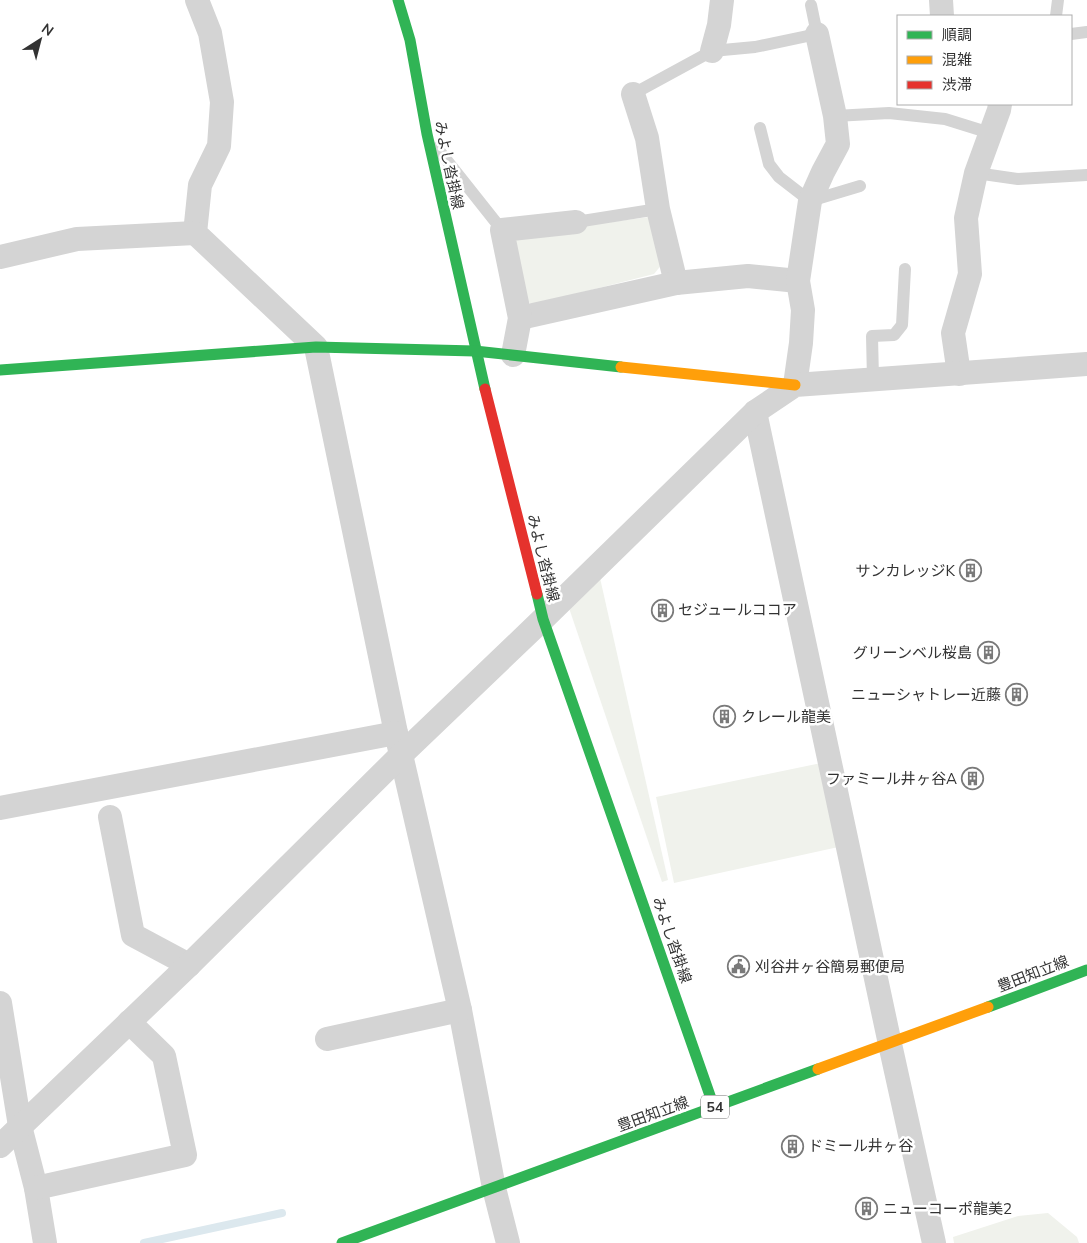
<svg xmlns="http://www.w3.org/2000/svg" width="1087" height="1243" viewBox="0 0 1087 1243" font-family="Mulish,'Noto Sans JP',sans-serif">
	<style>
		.green { fill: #f0f2ec }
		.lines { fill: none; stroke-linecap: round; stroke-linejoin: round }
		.stream { stroke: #dce8ee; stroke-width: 8 }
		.lane { stroke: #d4d4d4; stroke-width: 12 }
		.street { stroke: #d4d4d4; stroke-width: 24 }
		.fast { stroke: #30b455; stroke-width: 11 }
		.slow { stroke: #ff9f0a; stroke-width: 11 }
		.jam { stroke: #e5322d; stroke-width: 11 }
		.labels { text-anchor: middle; stroke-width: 5; stroke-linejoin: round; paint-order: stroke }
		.shield { fill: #fff; stroke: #707070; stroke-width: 1 }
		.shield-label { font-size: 14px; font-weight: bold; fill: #333 }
		.street-label { font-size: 15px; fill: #333; stroke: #fff }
		.poi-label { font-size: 15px; fill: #333; stroke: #fff; text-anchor: start }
	</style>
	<rect width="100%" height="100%" fill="#fff"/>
	<!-- green -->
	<g class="green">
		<path d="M 649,217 L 663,263 L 654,274 L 532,305 L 522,296 L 512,244 L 520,234 Z"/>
		<path d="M 600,578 L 668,880 L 662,882 L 569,608 Z"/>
		<path d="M 826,762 L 843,846 L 674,883 L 656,797 Z"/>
		<path d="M 1048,1213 L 1077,1237 L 1079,1243 L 954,1243 L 953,1237 L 1018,1216 Z"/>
	</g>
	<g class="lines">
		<!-- stream -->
		<path class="stream" d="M 144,1243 L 282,1213"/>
		<!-- lane -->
		<g class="lane">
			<path d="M 1056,16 L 1058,0"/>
			<path d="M 1071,34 L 1087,32"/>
			<path d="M 633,94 L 712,51 L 755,47 L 817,34 L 811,5"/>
			<path d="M 835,116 L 889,113 L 945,119 L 990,133"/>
			<path d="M 760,128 L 769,164 L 779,177 L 810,201 L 860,186"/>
			<path d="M 437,148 L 502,230"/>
			<path d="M 976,173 L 1018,179 L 1087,175"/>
			<path d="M 576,222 L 658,209"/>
			<path d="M 873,379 L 872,336 L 894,335 L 902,325 L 905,269"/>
		</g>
		<!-- street -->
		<g class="street">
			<path d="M 197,0 L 210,33 L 222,102 L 219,146 L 200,185 L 195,233 L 316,347 L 396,733 L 460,1010 L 494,1188 L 508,1243"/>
			<path d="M 941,0 L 942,16"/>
			<path d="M 712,51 L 719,25 L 722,0"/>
			<path d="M 633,94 L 647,138 L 658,209 L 676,283"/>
			<path d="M 0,257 L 77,239 L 195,233"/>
			<path d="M 520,318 L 676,283 L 748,276 L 798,281"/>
			<path d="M 513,355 L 520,318 L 502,230 L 576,222"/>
			<path d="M 959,374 L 953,333 L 970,274 L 966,218 L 976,173 L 999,110 L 1000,104"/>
			<path d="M 795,385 L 801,343 L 803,310 L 798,281 L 810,201 L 823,172 L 838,144 L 835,116 L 817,34"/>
			<path d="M 755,412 L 890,1044 L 934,1243"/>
			<path d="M 0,808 L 396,733"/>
			<path d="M 110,817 L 133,935 L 189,965"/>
			<path d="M 0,1003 L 20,1126 L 36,1188 L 45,1243"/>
			<path d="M 327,1039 L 460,1010"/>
			<path d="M 0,1146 L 189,965 L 402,754 L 543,619 L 755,412 L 795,385 L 1087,364"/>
			<path d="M 36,1188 L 185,1155 L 164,1056 L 129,1022"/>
		</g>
		<!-- fast -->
		<g class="fast">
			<path d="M 398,0 L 410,40 L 427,134 L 485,389"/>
			<path d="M 0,370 L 316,347 L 475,351 L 621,367"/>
			<path d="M 537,594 L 543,619 L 714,1107"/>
			<path d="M 988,1007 L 1087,970"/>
			<path d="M 342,1243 L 818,1069"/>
		</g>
		<!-- slow -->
		<g class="slow">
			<path d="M 621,367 L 795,385"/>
			<path d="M 818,1069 L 988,1007"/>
		</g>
		<!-- jam -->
		<path class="jam" d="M 485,389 L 537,594"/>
	</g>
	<!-- icons -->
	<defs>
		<symbol id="building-ring" viewBox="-11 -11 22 22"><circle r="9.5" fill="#fff" stroke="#7a7a7a" stroke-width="1.5"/><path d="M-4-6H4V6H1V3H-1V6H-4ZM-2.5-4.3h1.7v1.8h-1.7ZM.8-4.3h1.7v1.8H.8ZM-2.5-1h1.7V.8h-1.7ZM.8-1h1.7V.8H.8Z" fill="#7a7a7a"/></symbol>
		<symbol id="civic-ring" viewBox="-11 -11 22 22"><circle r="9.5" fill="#fff" stroke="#7a7a7a" stroke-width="1.5"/><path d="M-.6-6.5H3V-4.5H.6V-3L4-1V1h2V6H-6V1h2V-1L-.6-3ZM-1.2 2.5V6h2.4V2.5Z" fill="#7a7a7a"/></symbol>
	</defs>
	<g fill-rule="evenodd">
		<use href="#building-ring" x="958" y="558" width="25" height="25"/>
		<use href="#building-ring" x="650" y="598" width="25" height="25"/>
		<use href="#building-ring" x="976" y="640" width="25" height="25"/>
		<use href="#building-ring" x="1004" y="682" width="25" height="25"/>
		<use href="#building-ring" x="712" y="704" width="25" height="25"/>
		<use href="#building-ring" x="960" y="766" width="25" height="25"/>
		<use href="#civic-ring" x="726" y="954" width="25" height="25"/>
		<use href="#building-ring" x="780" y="1134" width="25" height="25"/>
		<use href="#building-ring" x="854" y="1196" width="25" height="25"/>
	</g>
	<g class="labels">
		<!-- shield labels -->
		<rect class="shield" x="701" y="1095.5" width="28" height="23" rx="4"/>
		<g class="shield-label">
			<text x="715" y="1112">54</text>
		</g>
		<!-- street labels -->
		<g class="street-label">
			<text transform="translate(449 165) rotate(78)" y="5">みよし沓掛線</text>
			<text transform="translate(543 558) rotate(76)" y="5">みよし沓掛線</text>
			<text transform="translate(672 940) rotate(71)" y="5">みよし沓掛線</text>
			<text transform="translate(1033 974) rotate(-21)" y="5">豊田知立線</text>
			<text transform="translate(653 1114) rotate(-20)" y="5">豊田知立線</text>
		</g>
		<!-- poi labels -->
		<g class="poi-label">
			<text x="955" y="576" text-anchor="end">サンカレッジK</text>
			<text x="678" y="615">セジュールココア</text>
			<text x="972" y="658" text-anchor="end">グリーンベル桜島</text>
			<text x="1001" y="700" text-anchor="end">ニューシャトレー近藤</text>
			<text x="741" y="722">クレール龍美</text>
			<text x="957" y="784" text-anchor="end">ファミール井ヶ谷A</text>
			<text x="755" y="972">刈谷井ヶ谷簡易郵便局</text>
			<text x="808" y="1151">ドミール井ヶ谷</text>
			<text x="883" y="1214">ニューコーポ龍美2</text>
		</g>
	</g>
	<!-- legend -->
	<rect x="897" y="15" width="175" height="90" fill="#ffffff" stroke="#adadad"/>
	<rect x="907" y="31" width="25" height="8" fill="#30b455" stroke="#adadad"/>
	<text x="942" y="40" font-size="15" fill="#333333">順調</text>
	<rect x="907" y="56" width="25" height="8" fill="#ff9f0a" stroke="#adadad"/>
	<text x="942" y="65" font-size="15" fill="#333333">混雑</text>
	<rect x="907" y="81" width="25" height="8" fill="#e5322d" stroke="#adadad"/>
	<text x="942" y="90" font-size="15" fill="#333333">渋滞</text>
	<!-- north arrow -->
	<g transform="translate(40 40) rotate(36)" stroke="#ffffff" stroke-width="4" paint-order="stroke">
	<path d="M0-4L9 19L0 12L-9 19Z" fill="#333333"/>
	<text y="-8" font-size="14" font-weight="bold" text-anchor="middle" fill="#333333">N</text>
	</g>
</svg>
